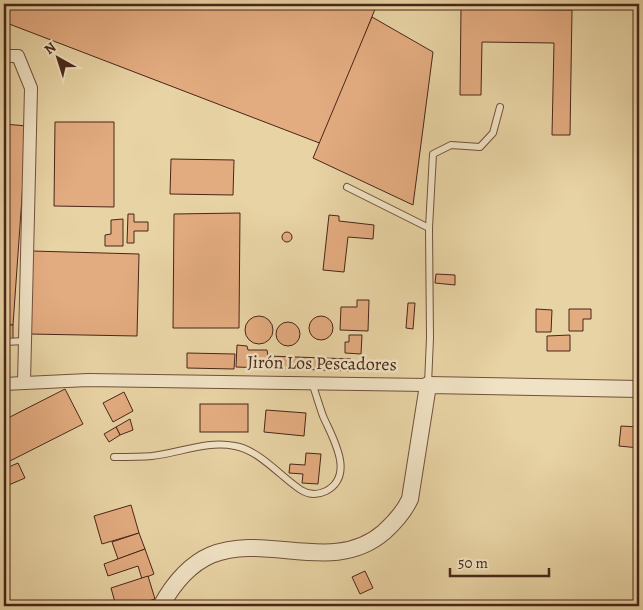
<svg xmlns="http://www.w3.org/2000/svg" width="643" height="610" viewBox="0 0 643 610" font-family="Alegreya,serif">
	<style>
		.building { fill: #e3ab80; stroke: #492618 }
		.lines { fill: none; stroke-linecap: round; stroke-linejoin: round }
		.service-casing { stroke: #71513b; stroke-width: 8 }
		.minor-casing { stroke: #71513b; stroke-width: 14 }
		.tertiary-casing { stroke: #71513b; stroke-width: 18 }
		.path { stroke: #492618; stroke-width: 2.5; stroke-dasharray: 1 2.5; stroke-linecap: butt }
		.service { stroke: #f0e2c4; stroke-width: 6 }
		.minor { stroke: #f0e2c4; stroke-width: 12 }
		.tertiary { stroke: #f0e2c4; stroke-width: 16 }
		.labels { text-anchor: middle; stroke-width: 5; stroke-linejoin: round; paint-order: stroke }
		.street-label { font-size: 18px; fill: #492618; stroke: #f0e2c4 }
	</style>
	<rect width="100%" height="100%" fill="#e8d3a4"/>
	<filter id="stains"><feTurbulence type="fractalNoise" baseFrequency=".004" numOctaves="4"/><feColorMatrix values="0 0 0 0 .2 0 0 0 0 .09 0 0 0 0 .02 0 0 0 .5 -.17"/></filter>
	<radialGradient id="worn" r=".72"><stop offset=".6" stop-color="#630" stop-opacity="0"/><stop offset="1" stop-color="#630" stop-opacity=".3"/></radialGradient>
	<!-- building -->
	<g class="building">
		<path d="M 4,4 L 377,4 L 322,144 L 4,22 Z"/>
		<path d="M 461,9 L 572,10 L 570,135 L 552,135 L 554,43 L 482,42 L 481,95 L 460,95 Z"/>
		<path d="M 372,17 L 433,52 L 413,205 L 313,158 Z"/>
		<path d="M 55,122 L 114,122 L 114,207 L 54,206 Z"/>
		<path d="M 4,124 L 27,126 L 13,325 L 4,325 Z"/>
		<path d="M 171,159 L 234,160 L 233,195 L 170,194 Z"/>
		<path d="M 240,213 L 239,328 L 173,328 L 174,214 Z"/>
		<path d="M 128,214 L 134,214 L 134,222 L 148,222 L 148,231 L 134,231 L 134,243 L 127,243 Z"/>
		<path d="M 329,215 L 339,216 L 339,221 L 374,225 L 373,239 L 348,237 L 344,272 L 323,270 Z"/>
		<path d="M 123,219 L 123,246 L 105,246 L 105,235 L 111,234 L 111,220 Z"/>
		<circle cx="287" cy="237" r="5"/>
		<path d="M 32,251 L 139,254 L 137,336 L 29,334 Z"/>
		<path d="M 436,274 L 455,275 L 455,285 L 435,283 Z"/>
		<path d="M 357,300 L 369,300 L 368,331 L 340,330 L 341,307 L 357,307 Z"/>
		<path d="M 408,303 L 415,303 L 413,329 L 406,328 Z"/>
		<path d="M 536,309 L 552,310 L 551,332 L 536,332 Z"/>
		<path d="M 569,309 L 591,309 L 591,319 L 583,319 L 583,331 L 569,331 Z"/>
		<circle cx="321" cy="328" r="12"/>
		<circle cx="259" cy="330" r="14"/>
		<circle cx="288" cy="334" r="12"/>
		<rect x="4" y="325" width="9" height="14"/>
		<path d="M 349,335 L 362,335 L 361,354 L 345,353 L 345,342 L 349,342 Z"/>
		<path d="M 570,335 L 570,351 L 547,351 L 547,336 Z"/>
		<path d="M 237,345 L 247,346 L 248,350 L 267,350 L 268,356 L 351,359 L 351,371 L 236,367 Z"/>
		<path d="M 187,353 L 235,354 L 234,369 L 187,368 Z"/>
		<path d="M 65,389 L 83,424 L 4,464 L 4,420 Z"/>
		<path d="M 124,392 L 133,411 L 113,422 L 103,403 Z"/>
		<rect x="200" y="404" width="48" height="28"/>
		<path d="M 266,410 L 306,413 L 304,436 L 264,432 Z"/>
		<path d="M 130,419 L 133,430 L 120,435 L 116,427 Z"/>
		<path d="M 621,426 L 639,427 L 639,448 L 619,446 Z"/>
		<path d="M 116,427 L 120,435 L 109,442 L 104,434 Z"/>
		<path d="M 306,453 L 321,454 L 318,484 L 302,483 L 303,474 L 289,473 L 290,464 L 305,465 Z"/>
		<path d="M 18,463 L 25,478 L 4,487 L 4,469 Z"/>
		<path d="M 131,505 L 139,533 L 102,544 L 94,516 Z"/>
		<path d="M 139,533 L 145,549 L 118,559 L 112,542 Z"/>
		<path d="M 145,549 L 154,574 L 142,579 L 138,566 L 108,576 L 104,564 Z"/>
		<path d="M 365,571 L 373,588 L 360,594 L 352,577 Z"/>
		<path d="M 148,576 L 155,599 L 133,606 L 116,606 L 111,588 Z"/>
	</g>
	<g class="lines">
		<defs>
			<g id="service">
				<path d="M 347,187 L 429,228"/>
				<path d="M 4,342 L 25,341"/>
				<path d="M 428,384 L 430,338 L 429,228 L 433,154 L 451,145 L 480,147 L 493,133 L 500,107"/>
				<path d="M 114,457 C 127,457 140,457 152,456 C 180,453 207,440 235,446 C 259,450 281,477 301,490 C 309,495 318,495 326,491 C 356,475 332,437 323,416 C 319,405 316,394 312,383"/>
			</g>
			<g id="minor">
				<path d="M 4,56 L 18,56 L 31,88 L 24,383"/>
				<path d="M 4,384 L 88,380 L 428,385"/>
			</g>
			<path id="tertiary" d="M 161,606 C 172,586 188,565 211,555 C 267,532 333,576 384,532 C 395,522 404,512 410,499 L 428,385 L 639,389"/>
		</defs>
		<!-- service casing -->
		<use href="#service" class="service-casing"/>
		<!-- minor casing -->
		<use href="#minor" class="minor-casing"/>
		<!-- tertiary casing -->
		<use href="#tertiary" class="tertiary-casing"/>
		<!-- path -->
		<path class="path" d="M 522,10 L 522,4"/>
		<!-- service -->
		<use href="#service" class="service"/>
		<!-- minor -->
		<use href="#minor" class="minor"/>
		<!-- tertiary -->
		<use href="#tertiary" class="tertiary"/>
	</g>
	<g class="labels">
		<!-- street labels -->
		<g class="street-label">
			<text transform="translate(322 363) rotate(1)" y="6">Jirón Los Pescadores</text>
		</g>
	</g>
	<!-- margin -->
	<rect width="643" height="610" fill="none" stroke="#e8d3a4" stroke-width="20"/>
	<rect x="5" y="5" width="633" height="600" fill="none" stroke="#492618" stroke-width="2.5"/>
	<rect x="10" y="10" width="623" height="590" fill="none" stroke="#492618"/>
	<!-- north arrow -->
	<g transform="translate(58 58) rotate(321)" stroke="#f0e2c4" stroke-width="4" paint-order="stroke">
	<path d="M0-4L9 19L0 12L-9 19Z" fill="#492618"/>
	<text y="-8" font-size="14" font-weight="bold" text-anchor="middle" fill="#492618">N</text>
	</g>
	<!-- scale -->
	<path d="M450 568v8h99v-8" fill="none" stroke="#492618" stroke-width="2.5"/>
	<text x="458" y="568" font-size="15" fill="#492618" stroke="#f0e2c4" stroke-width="4" paint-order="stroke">50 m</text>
	<rect width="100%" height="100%" filter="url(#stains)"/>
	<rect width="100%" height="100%" fill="url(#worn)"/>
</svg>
